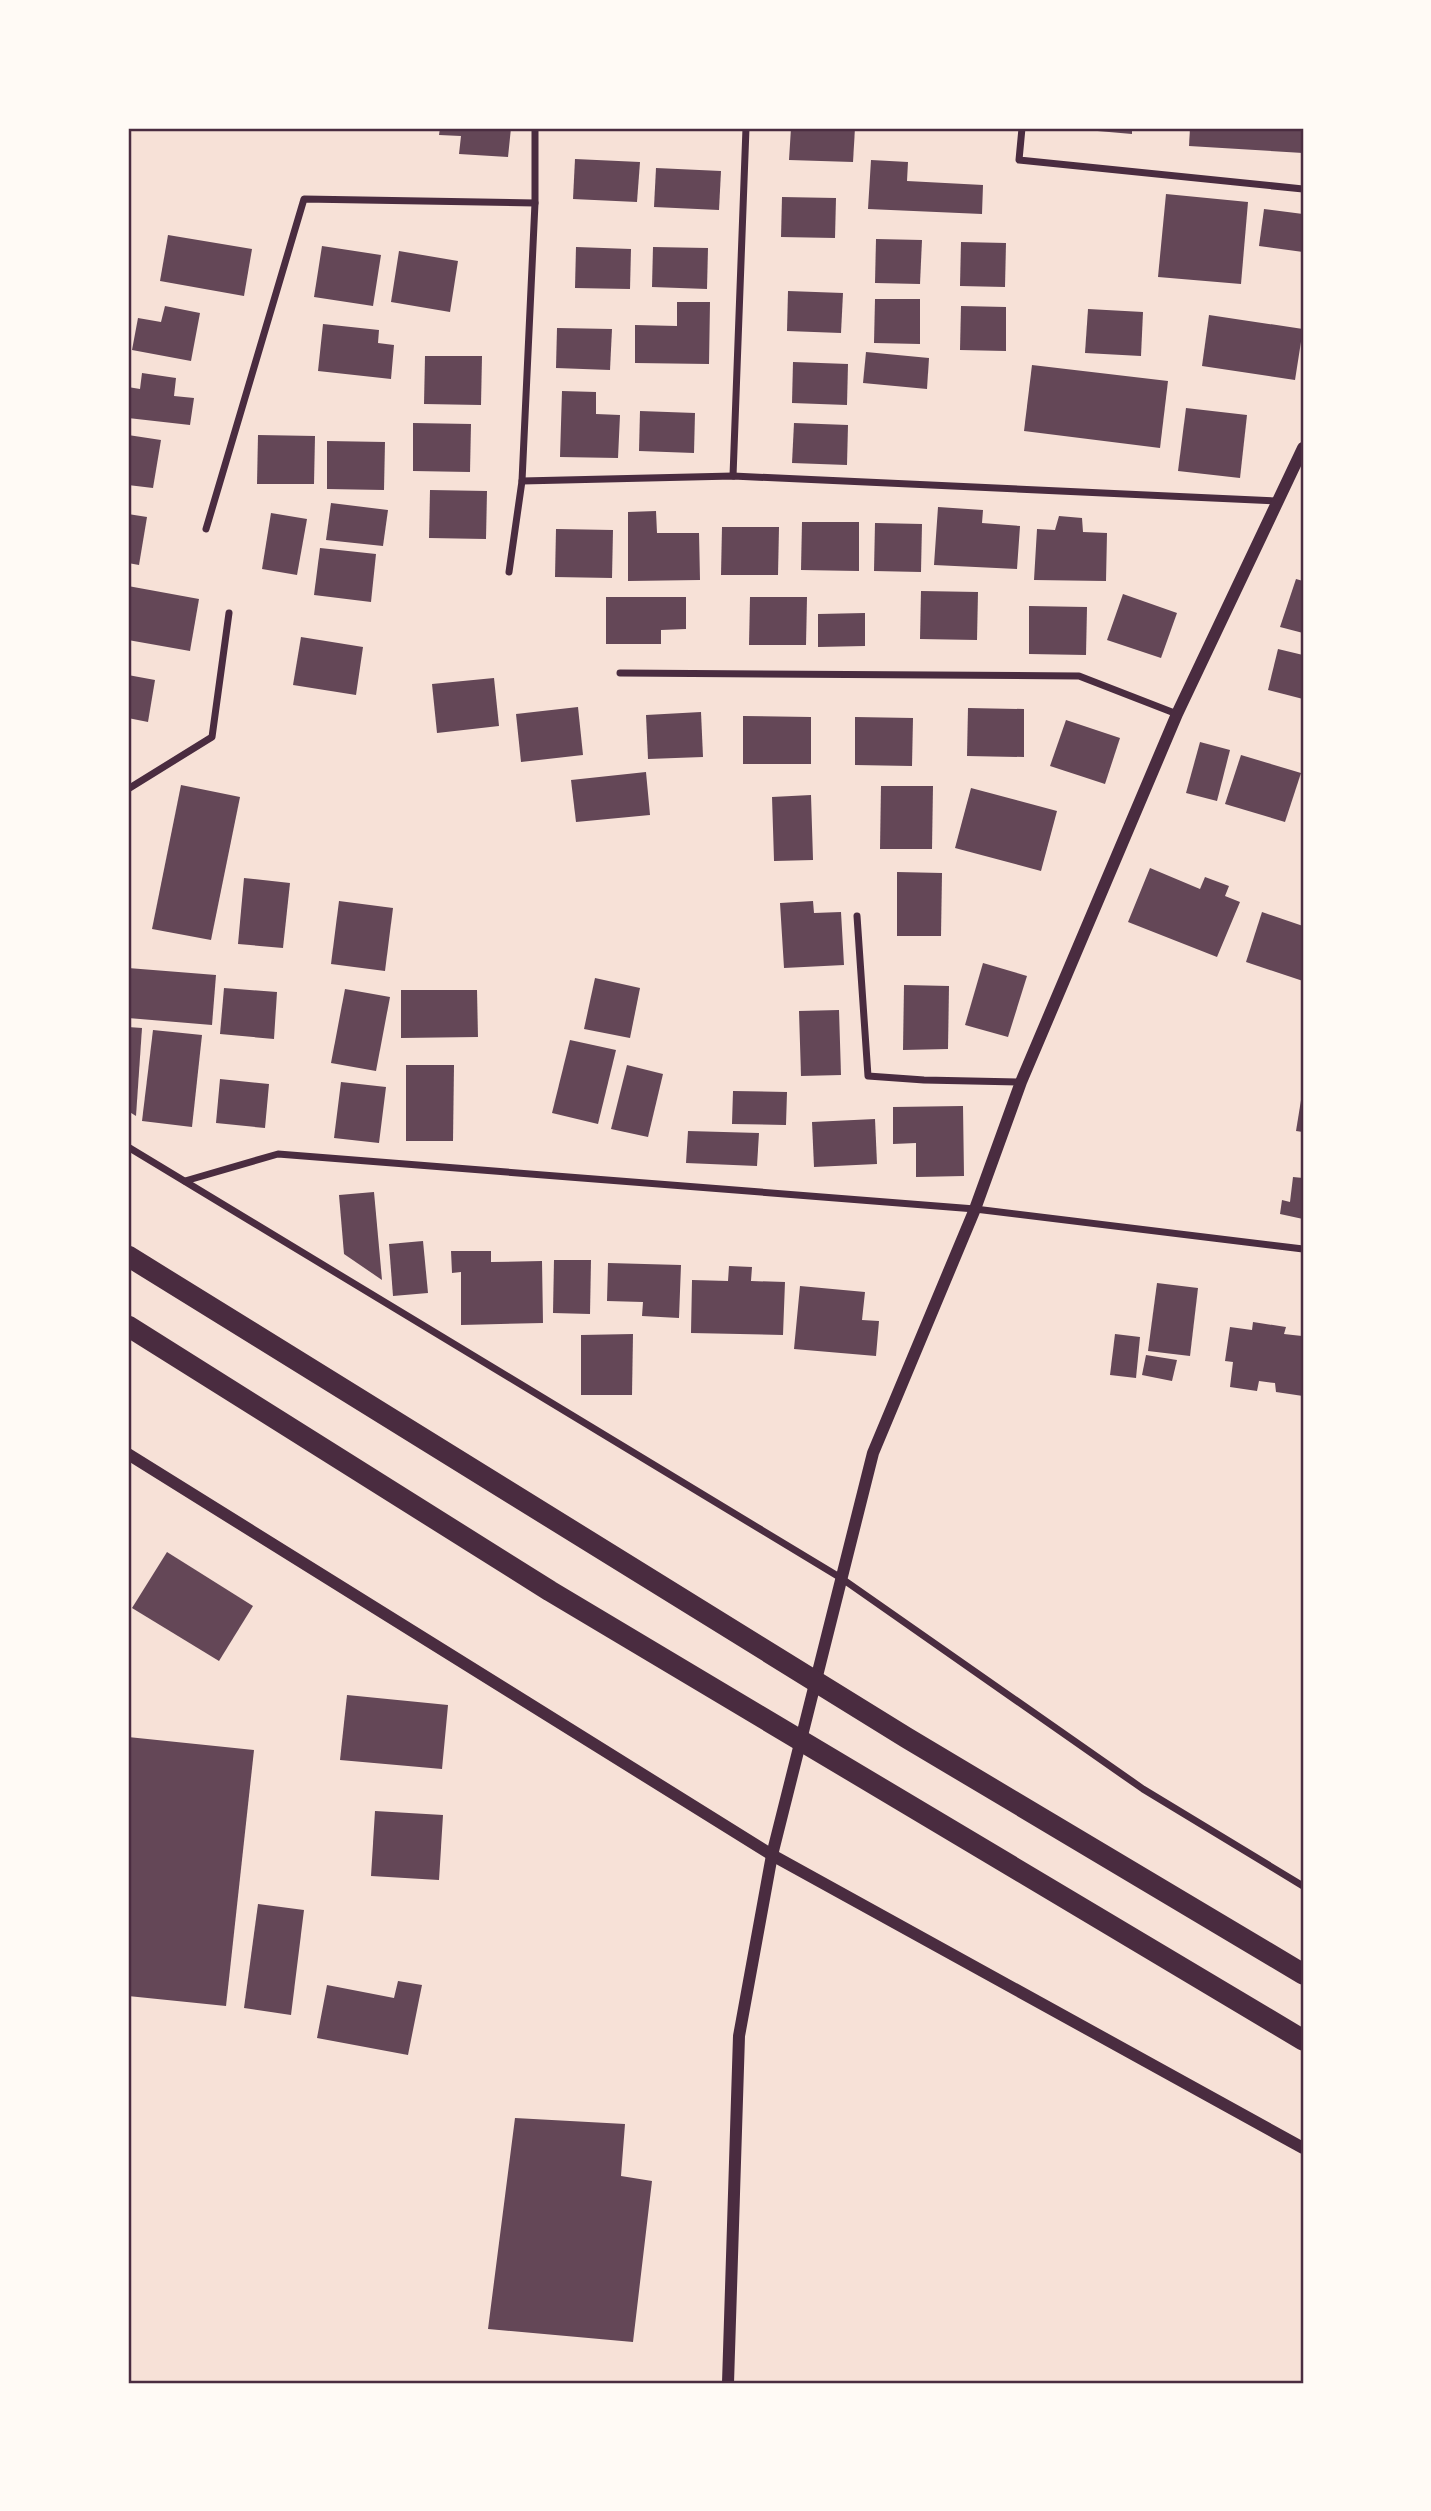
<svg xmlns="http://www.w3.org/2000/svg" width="1431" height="2511" viewBox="0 0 1431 2511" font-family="Lato,sans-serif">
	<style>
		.building { fill: #644757 }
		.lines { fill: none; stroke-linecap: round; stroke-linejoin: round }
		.minor { stroke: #4a2c40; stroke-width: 7 }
		.tertiary { stroke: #4a2c40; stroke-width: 12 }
		.motorway { stroke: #4a2c40; stroke-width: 21 }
		.neatline { fill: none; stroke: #4a2c40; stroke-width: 2.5 }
	</style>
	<rect width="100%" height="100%" fill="#f7e1d7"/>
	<!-- building -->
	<g class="building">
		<path d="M 440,128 L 511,128 L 508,157 L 459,154 L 461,136 L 439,135 Z"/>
		<path d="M 791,128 L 855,128 L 853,162 L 789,160 Z"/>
		<path d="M 1086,128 L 1132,128 L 1132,134 L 1086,130 Z"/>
		<path d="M 1190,128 L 1303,128 L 1303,153 L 1189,146 Z"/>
		<path d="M 575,159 L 640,162 L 637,202 L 573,199 Z"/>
		<path d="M 871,160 L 908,162 L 907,181 L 983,185 L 982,214 L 868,209 Z"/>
		<path d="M 656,168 L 721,171 L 719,210 L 654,207 Z"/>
		<path d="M 1166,194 L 1248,202 L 1241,284 L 1158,277 Z"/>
		<path d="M 782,197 L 836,198 L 835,238 L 781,237 Z"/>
		<path d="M 1264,209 L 1303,214 L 1303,252 L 1259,246 Z"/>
		<path d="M 168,235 L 252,249 L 244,296 L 160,281 Z"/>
		<path d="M 876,239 L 922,240 L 920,284 L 875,283 Z"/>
		<path d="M 961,242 L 1006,243 L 1005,287 L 960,286 Z"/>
		<path d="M 322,246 L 381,255 L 373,306 L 314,297 Z"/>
		<path d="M 576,247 L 631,249 L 630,289 L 575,288 Z"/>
		<path d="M 653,247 L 708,248 L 707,289 L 652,287 Z"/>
		<path d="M 399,251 L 458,261 L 450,312 L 391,302 Z"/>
		<path d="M 788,291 L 843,293 L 841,333 L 787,331 Z"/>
		<path d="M 875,299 L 920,299 L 920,344 L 874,343 Z"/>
		<path d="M 677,302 L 710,302 L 709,364 L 635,363 L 635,325 L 677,326 Z"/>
		<path d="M 165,306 L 200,313 L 191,361 L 132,350 L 138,318 L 161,322 Z"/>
		<path d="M 961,306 L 1006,307 L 1006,351 L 960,350 Z"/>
		<path d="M 1088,309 L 1143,312 L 1141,356 L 1085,353 Z"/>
		<path d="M 1209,315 L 1303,329 L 1295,380 L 1202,366 Z"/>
		<path d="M 323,324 L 379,330 L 378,343 L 394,345 L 391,379 L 318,371 Z"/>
		<path d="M 557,328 L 612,329 L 610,370 L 556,368 Z"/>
		<path d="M 866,352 L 929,358 L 927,389 L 863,383 Z"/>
		<path d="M 425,356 L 482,356 L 481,405 L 424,404 Z"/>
		<path d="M 793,362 L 848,364 L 847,405 L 792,403 Z"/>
		<path d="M 1032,365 L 1168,381 L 1160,448 L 1024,431 Z"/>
		<path d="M 142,373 L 176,378 L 174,396 L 194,398 L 190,425 L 128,418 L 128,387 L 140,389 Z"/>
		<path d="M 562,391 L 596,392 L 596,414 L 620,415 L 618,458 L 560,457 Z"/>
		<path d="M 1186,408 L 1247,415 L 1240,478 L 1178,471 Z"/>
		<path d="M 640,411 L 695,413 L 694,453 L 639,451 Z"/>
		<path d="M 413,423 L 471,424 L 470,472 L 413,471 Z"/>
		<path d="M 794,423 L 848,425 L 847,465 L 792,463 Z"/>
		<path d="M 128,435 L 161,440 L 153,488 L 128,485 Z"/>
		<path d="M 258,435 L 315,436 L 314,484 L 257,484 Z"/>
		<path d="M 327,441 L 385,442 L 384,490 L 327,489 Z"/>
		<path d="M 430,490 L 487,491 L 486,539 L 429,538 Z"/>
		<path d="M 331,503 L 388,510 L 383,546 L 326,540 Z"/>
		<path d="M 938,507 L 983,510 L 982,523 L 1020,526 L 1017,569 L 934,565 Z"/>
		<path d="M 656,511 L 657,533 L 699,533 L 700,580 L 628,581 L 628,512 Z"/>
		<path d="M 271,513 L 307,519 L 297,575 L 262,569 Z"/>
		<path d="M 128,514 L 147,517 L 139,565 L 128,563 Z"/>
		<path d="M 1059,516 L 1082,518 L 1083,532 L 1107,533 L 1106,581 L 1034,580 L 1037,529 L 1055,530 Z"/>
		<path d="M 802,522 L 859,522 L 859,571 L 801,570 Z"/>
		<path d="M 875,523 L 922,524 L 921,572 L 874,571 Z"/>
		<path d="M 722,527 L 779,527 L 778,575 L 721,575 Z"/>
		<path d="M 556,529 L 613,530 L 612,578 L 555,577 Z"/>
		<path d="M 320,548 L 376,554 L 371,602 L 314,595 Z"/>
		<path d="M 1296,579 L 1303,581 L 1303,633 L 1280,627 Z"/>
		<path d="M 128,586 L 199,599 L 190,651 L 128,640 Z"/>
		<path d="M 921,591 L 978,592 L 977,640 L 920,639 Z"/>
		<path d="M 1123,594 L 1177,613 L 1161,658 L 1107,640 Z"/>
		<path d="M 606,597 L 686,597 L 686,629 L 661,630 L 661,644 L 606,644 Z"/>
		<path d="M 750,597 L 807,597 L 806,645 L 749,645 Z"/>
		<path d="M 1029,606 L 1087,607 L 1086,655 L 1029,654 Z"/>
		<path d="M 865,613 L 865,646 L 818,647 L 818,614 Z"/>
		<path d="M 301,637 L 363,647 L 356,695 L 293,685 Z"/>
		<path d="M 1278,649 L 1303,655 L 1303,699 L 1268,690 Z"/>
		<path d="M 128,675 L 155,680 L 148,722 L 128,718 Z"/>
		<path d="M 494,678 L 499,726 L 437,733 L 432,684 Z"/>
		<path d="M 578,707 L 583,755 L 521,762 L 516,714 Z"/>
		<path d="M 968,708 L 1024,709 L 1024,757 L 967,756 Z"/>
		<path d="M 701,712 L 703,757 L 648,759 L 646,715 Z"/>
		<path d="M 743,716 L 811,717 L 811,764 L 743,764 Z"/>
		<path d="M 855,717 L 913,718 L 912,766 L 855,765 Z"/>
		<path d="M 1066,720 L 1120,738 L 1105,784 L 1050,766 Z"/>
		<path d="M 1200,742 L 1230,750 L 1217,801 L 1186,793 Z"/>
		<path d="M 1241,755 L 1301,773 L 1285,822 L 1225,804 Z"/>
		<path d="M 646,772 L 650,815 L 576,822 L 571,780 Z"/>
		<path d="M 181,785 L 240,797 L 211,940 L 152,929 Z"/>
		<path d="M 881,786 L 933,786 L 932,849 L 880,849 Z"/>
		<path d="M 971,788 L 1057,811 L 1041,871 L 955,848 Z"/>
		<path d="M 811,795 L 813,860 L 774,861 L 772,797 Z"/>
		<path d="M 1150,868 L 1200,889 L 1205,877 L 1229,886 L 1225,896 L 1240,902 L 1217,957 L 1128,922 Z"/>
		<path d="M 897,872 L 942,873 L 941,936 L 897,936 Z"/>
		<path d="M 244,878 L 290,883 L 283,948 L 238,944 Z"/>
		<path d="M 339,901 L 393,908 L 385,971 L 331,964 Z"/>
		<path d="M 813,901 L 814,913 L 841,912 L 844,965 L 784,968 L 780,903 Z"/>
		<path d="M 1262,912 L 1303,926 L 1303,981 L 1246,962 Z"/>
		<path d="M 983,963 L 1027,976 L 1008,1037 L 965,1025 Z"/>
		<path d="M 128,968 L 216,975 L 212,1025 L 128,1018 Z"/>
		<path d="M 595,978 L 640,988 L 630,1038 L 584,1029 Z"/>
		<path d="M 904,985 L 949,986 L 948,1049 L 903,1050 Z"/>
		<path d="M 224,988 L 277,992 L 274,1039 L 220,1034 Z"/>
		<path d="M 345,989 L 390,997 L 376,1071 L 331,1063 Z"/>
		<path d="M 401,990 L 477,990 L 478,1037 L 401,1038 Z"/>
		<path d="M 839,1010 L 841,1075 L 801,1076 L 799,1011 Z"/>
		<path d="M 128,1027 L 142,1028 L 136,1116 L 128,1111 Z"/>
		<path d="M 153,1030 L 202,1035 L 192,1127 L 142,1121 Z"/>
		<path d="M 570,1040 L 616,1050 L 598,1124 L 552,1113 Z"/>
		<path d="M 406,1065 L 454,1065 L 453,1141 L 406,1141 Z"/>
		<path d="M 627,1065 L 663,1074 L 648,1137 L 611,1129 Z"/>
		<path d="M 220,1079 L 269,1084 L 265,1128 L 216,1123 Z"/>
		<path d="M 341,1082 L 386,1087 L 379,1143 L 334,1138 Z"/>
		<path d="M 733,1091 L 787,1092 L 786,1125 L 732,1124 Z"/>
		<path d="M 1302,1094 L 1303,1095 L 1303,1132 L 1296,1131 Z"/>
		<path d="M 963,1106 L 964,1176 L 916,1177 L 916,1143 L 893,1144 L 893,1107 Z"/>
		<path d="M 875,1119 L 877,1164 L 814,1167 L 812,1122 Z"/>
		<path d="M 688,1131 L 759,1133 L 757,1166 L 686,1163 Z"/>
		<path d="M 1293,1177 L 1303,1178 L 1303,1219 L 1280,1214 L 1282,1200 L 1290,1202 Z"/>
		<path d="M 374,1192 L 382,1280 L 344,1254 L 339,1195 Z"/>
		<path d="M 423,1241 L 428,1293 L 393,1296 L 389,1244 Z"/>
		<path d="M 451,1251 L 491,1251 L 491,1262 L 542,1261 L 543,1323 L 461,1325 L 461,1272 L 452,1273 Z"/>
		<path d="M 554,1260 L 591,1260 L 590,1314 L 553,1313 Z"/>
		<path d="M 608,1263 L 681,1265 L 679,1318 L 642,1316 L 643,1302 L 607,1301 Z"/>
		<path d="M 729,1266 L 752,1267 L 751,1281 L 785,1282 L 783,1335 L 691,1333 L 692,1280 L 728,1281 Z"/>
		<path d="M 1157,1283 L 1198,1288 L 1190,1356 L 1148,1351 Z"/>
		<path d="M 800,1286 L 865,1292 L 862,1320 L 879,1321 L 876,1356 L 794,1349 Z"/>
		<path d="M 1253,1322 L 1286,1327 L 1284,1334 L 1302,1336 L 1303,1396 L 1276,1392 L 1275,1383 L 1259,1381 L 1257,1391 L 1230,1387 L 1233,1362 L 1225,1361 L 1230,1327 L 1252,1330 Z"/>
		<path d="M 633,1334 L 632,1395 L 581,1395 L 581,1335 Z"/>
		<path d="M 1115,1334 L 1140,1337 L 1136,1378 L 1110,1375 Z"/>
		<path d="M 1146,1355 L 1177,1360 L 1172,1381 L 1142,1375 Z"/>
		<path d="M 167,1552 L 253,1606 L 219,1661 L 132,1608 Z"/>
		<path d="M 347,1695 L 448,1705 L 442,1769 L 340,1760 Z"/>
		<path d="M 128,1737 L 254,1750 L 226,2006 L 128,1996 Z"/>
		<path d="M 375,1811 L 443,1815 L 439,1880 L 371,1876 Z"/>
		<path d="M 258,1904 L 304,1910 L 291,2015 L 244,2008 Z"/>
		<path d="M 398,1981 L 422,1985 L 408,2055 L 317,2038 L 327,1985 L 394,1998 Z"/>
		<path d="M 515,2118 L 625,2124 L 621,2176 L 652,2181 L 633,2342 L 488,2329 Z"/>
	</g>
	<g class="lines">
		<!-- minor -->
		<g class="minor">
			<path d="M 1022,128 L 1019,160 L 1303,189"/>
			<path d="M 733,476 L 746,128"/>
			<path d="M 522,481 L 733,476 L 1278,501"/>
			<path d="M 206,529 L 304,199 L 535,203"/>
			<path d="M 509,572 L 522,481 L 535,203 L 535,128"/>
			<path d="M 620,673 L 1079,676 L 1177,714"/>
			<path d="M 128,789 L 212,737 L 229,613"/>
			<path d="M 857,916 L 868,1076 L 924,1080 L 1021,1082"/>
			<path d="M 128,1147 L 841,1578 L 1143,1789 L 1303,1886"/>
			<path d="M 185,1181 L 278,1154 L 975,1209 L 1303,1249"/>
		</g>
		<!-- tertiary -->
		<g class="tertiary">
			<path d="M 128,1454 L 772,1855 L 1303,2148"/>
			<path d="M 728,2383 L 739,2036 L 772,1855 L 873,1453 L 975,1209 L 1021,1082 L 1177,714 L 1303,448"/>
		</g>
		<!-- motorway -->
		<g class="motorway">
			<path d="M 128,1256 L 907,1738 L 1303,1974"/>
			<path d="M 128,1326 L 550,1591 L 1303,2040"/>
		</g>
	</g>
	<!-- border -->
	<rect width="1431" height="2511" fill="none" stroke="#fffaf5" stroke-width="259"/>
	<rect x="130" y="130" width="1172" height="2252" class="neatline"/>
</svg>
